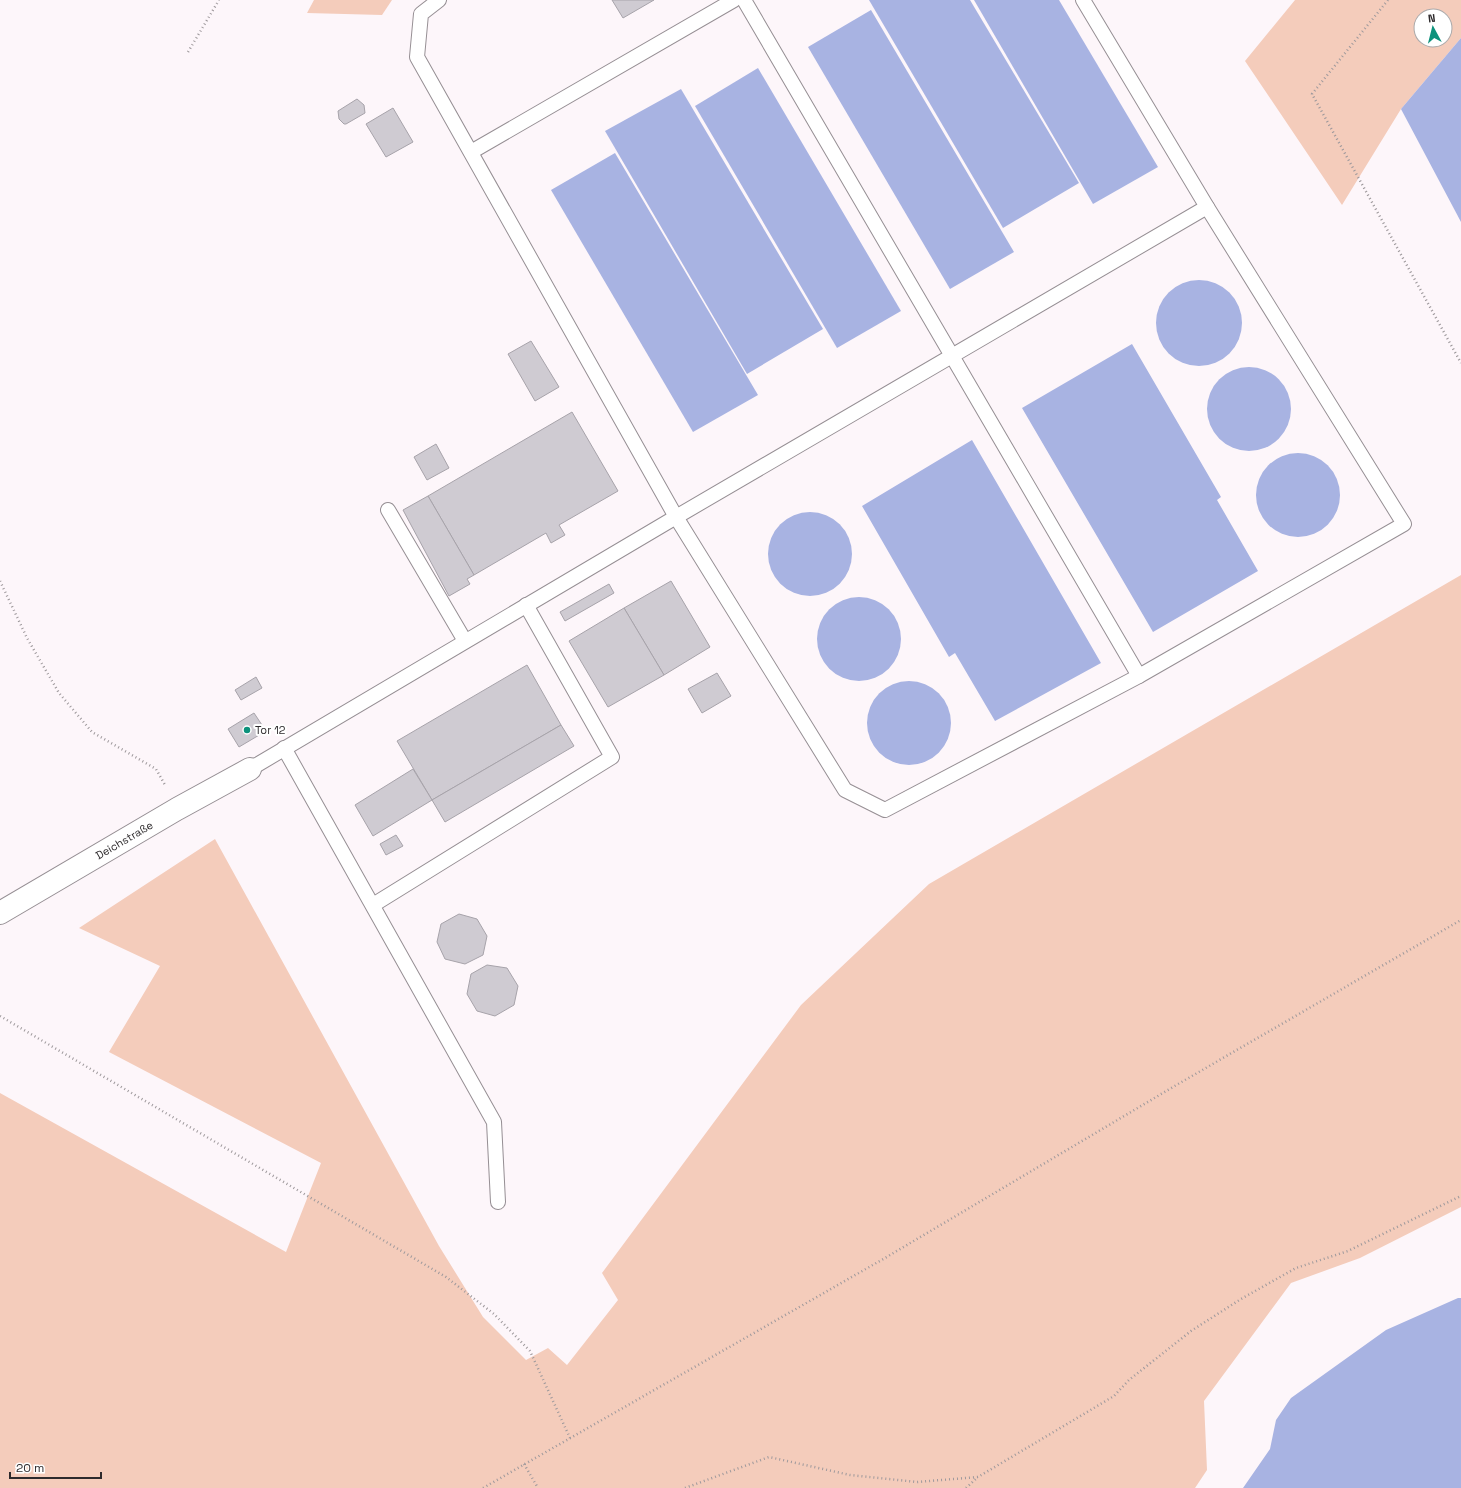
<svg xmlns="http://www.w3.org/2000/svg" width="1461" height="1488" viewBox="0 0 1461 1488" font-family="'Space Grotesk',sans-serif">
	<style>
		.green { fill: #f4ccbb; fill-rule: evenodd }
		.water { fill: #a8b3e2 }
		.building { fill: #cfcbd2; stroke: #a7a3aa }
		.lines { fill: none; stroke-linecap: round; stroke-linejoin: round }
		.lane-casing { stroke: #968f94; stroke-width: 16 }
		.street-casing { stroke: #968f94; stroke-width: 24 }
		.path { stroke: #9e999c; stroke-width: 2.5; stroke-dasharray: 1 3; stroke-linecap: butt }
		.lane { stroke: #fff; stroke-width: 14 }
		.street { stroke: #fff; stroke-width: 22 }
		.poi-dot { fill: #0d927c; stroke: #fff; stroke-width: 1.5 }
		.labels { text-anchor: middle; stroke-width: 4; stroke-linejoin: round; paint-order: stroke }
		.poi-label { font-size: 11px; fill: #2d2a2c; stroke: #fff; text-anchor: start }
		.street-label { font-size: 11px; fill: #2d2a2c; stroke: #fff }
	</style>
	<rect width="100%" height="100%" fill="#fdf6fa"/>
	<!-- green -->
	<g class="green">
		<path d="M 314,0 L 392,0 L 382,15 L 307,13 Z"/>
		<path d="M 1295,0 L 1461,0 L 1461,38 L 1401,109 L 1342,205 L 1245,61 ZM 1421,16 L 1445,16 L 1445,40 L 1421,40 Z"/>
		<path d="M 1461,575 L 1461,1207 L 1360,1258 L 1291,1283 L 1204,1401 L 1207,1470 L 1195,1488 L 0,1488 L 0,1093 L 286,1252 L 321,1163 L 109,1052 L 160,966 L 79,928 L 215,839 L 439,1246 L 483,1317 L 526,1360 L 548,1348 L 567,1365 L 618,1300 L 602,1273 L 801,1005 L 929,884 Z"/>
	</g>
	<!-- water -->
	<g class="water">
		<path d="M 869,0 L 970,0 L 1079,183 L 1003,228 Z"/>
		<path d="M 974,0 L 1059,0 L 1158,167 L 1093,204 Z"/>
		<path d="M 871,10 L 1014,252 L 950,289 L 808,47 Z"/>
		<path d="M 1461,38 L 1461,222 L 1401,109 Z"/>
		<path d="M 758,68 L 901,311 L 837,348 L 695,106 Z"/>
		<path d="M 681,89 L 823,329 L 747,374 L 605,131 Z"/>
		<path d="M 615,153 L 758,395 L 693,432 L 551,190 Z"/>
		<circle cx="1199" cy="323" r="43"/>
		<path d="M 1132,344 L 1221,497 L 1217,500 L 1258,571 L 1153,632 L 1022,408 Z"/>
		<circle cx="1249" cy="409" r="42"/>
		<path d="M 972,440 L 1101,663 L 995,721 L 955,653 L 949,657 L 862,506 Z"/>
		<circle cx="1298" cy="495" r="42"/>
		<circle cx="810" cy="554" r="42"/>
		<circle cx="859" cy="639" r="42"/>
		<circle cx="909" cy="723" r="42"/>
		<path d="M 1458,1298 L 1461,1298 L 1461,1488 L 1243,1488 L 1270,1449 L 1276,1420 L 1291,1398 L 1386,1330 Z"/>
	</g>
	<!-- building -->
	<g class="building">
		<path d="M 612,0 L 654,0 L 623,18 Z"/>
		<path d="M 357,99 L 364,105 L 365,113 L 346,124 L 344,124 L 339,119 L 338,111 Z"/>
		<path d="M 393,108 L 413,142 L 386,157 L 366,124 Z"/>
		<path d="M 531,341 L 559,387 L 535,401 L 508,354 Z"/>
		<path d="M 572,412 L 618,491 L 559,525 L 565,535 L 551,543 L 546,533 L 474,575 L 428,496 Z"/>
		<path d="M 436,444 L 449,468 L 427,480 L 414,457 Z"/>
		<path d="M 428,496 L 474,575 L 467,579 L 470,584 L 449,596 L 403,510 Z"/>
		<path d="M 671,581 L 710,647 L 664,675 L 624,608 Z"/>
		<path d="M 609,584 L 614,593 L 565,621 L 560,612 Z"/>
		<path d="M 624,608 L 664,675 L 608,707 L 569,641 Z"/>
		<path d="M 527,665 L 561,725 L 432,800 L 397,741 Z"/>
		<path d="M 717,673 L 731,696 L 702,713 L 688,689 Z"/>
		<path d="M 256,677 L 262,688 L 241,700 L 235,690 Z"/>
		<path d="M 254,713 L 266,731 L 239,747 L 228,729 Z"/>
		<path d="M 561,725 L 574,746 L 445,822 L 432,800 Z"/>
		<path d="M 413,769 L 432,800 L 373,836 L 355,805 Z"/>
		<path d="M 396,835 L 403,846 L 386,855 L 380,844 Z"/>
		<path d="M 459,914 L 477,919 L 487,936 L 483,955 L 465,964 L 445,959 L 437,942 L 441,924 Z"/>
		<path d="M 487,965 L 507,968 L 518,986 L 514,1005 L 495,1016 L 477,1011 L 467,994 L 471,974 Z"/>
	</g>
	<g class="lines">
		<defs>
			<g id="lane">
				<path d="M 439,0 L 421,14 L 417,57 L 676,517 L 845,790 L 885,810 L 1139,676"/>
				<path d="M 744,0 L 1139,676 L 1404,524 L 1207,207 L 1083,0"/>
				<path d="M 471,152 L 734,0"/>
				<path d="M 388,510 L 465,641"/>
				<path d="M 284,748 L 494,1122 L 498,1202"/>
				<path d="M 250,769 L 676,517 L 1207,207"/>
				<path d="M 373,905 L 612,757 L 526,605"/>
			</g>
			<g id="street">
				<path id="s1" d="M 0,913 L 177,809 L 250,769"/>
			</g>
		</defs>
		<!-- lane casing -->
		<use href="#lane" class="lane-casing"/>
		<!-- street casing -->
		<use href="#street" class="street-casing"/>
		<!-- path -->
		<g class="path">
			<path d="M 1388,0 L 1312,94 L 1461,363"/>
			<path d="M 188,52 L 219,0"/>
			<path d="M 0,581 L 27,638 L 59,693 L 92,732 L 156,769 L 165,785"/>
			<path d="M 0,1016 L 446,1277 L 494,1314 L 530,1351 L 570,1438"/>
			<path d="M 524,1464 L 538,1488"/>
			<path d="M 483,1488 L 885,1258 L 1173,1087 L 1461,920"/>
			<path d="M 685,1488 L 769,1457 L 850,1475 L 917,1482 L 978,1477 L 1114,1396 L 1129,1380 L 1191,1331 L 1241,1299 L 1296,1268 L 1348,1251 L 1461,1196"/>
			<path d="M 966,1488 L 978,1477"/>
		</g>
		<!-- lane -->
		<use href="#lane" class="lane"/>
		<!-- street -->
		<use href="#street" class="street"/>
	</g>
	<!-- markers -->
	<circle class="poi-dot" cx="247" cy="730" r="4"/>
	<g class="labels">
		<!-- poi labels -->
		<g class="poi-label">
			<text x="255" y="734">Tor 12</text>
		</g>
		<!-- street labels -->
		<g class="street-label">
			<text dy="4" stroke="none"><textPath href="#s1" startOffset="144">Deichstraße</textPath></text>
		</g>
	</g>
	<!-- north arrow -->
	<g transform="translate(1433 28) rotate(353)"><circle r="19" fill="#ffffff" stroke="#abaaab"/>
	<path d="M0-3L7 15L0 10L-7 15Z" fill="#0d927c"/>
	<text y="-6" font-size="11" font-weight="bold" text-anchor="middle" fill="#2d2a2c">N</text>
	</g>
	<!-- scale -->
	<path d="M10 1472v6h91v-6" fill="none" stroke="#2d2a2c" stroke-width="2"/>
	<text x="16" y="1472" font-size="12" fill="#2d2a2c" stroke="#ffffff" stroke-width="3" paint-order="stroke">20 m</text>
</svg>
